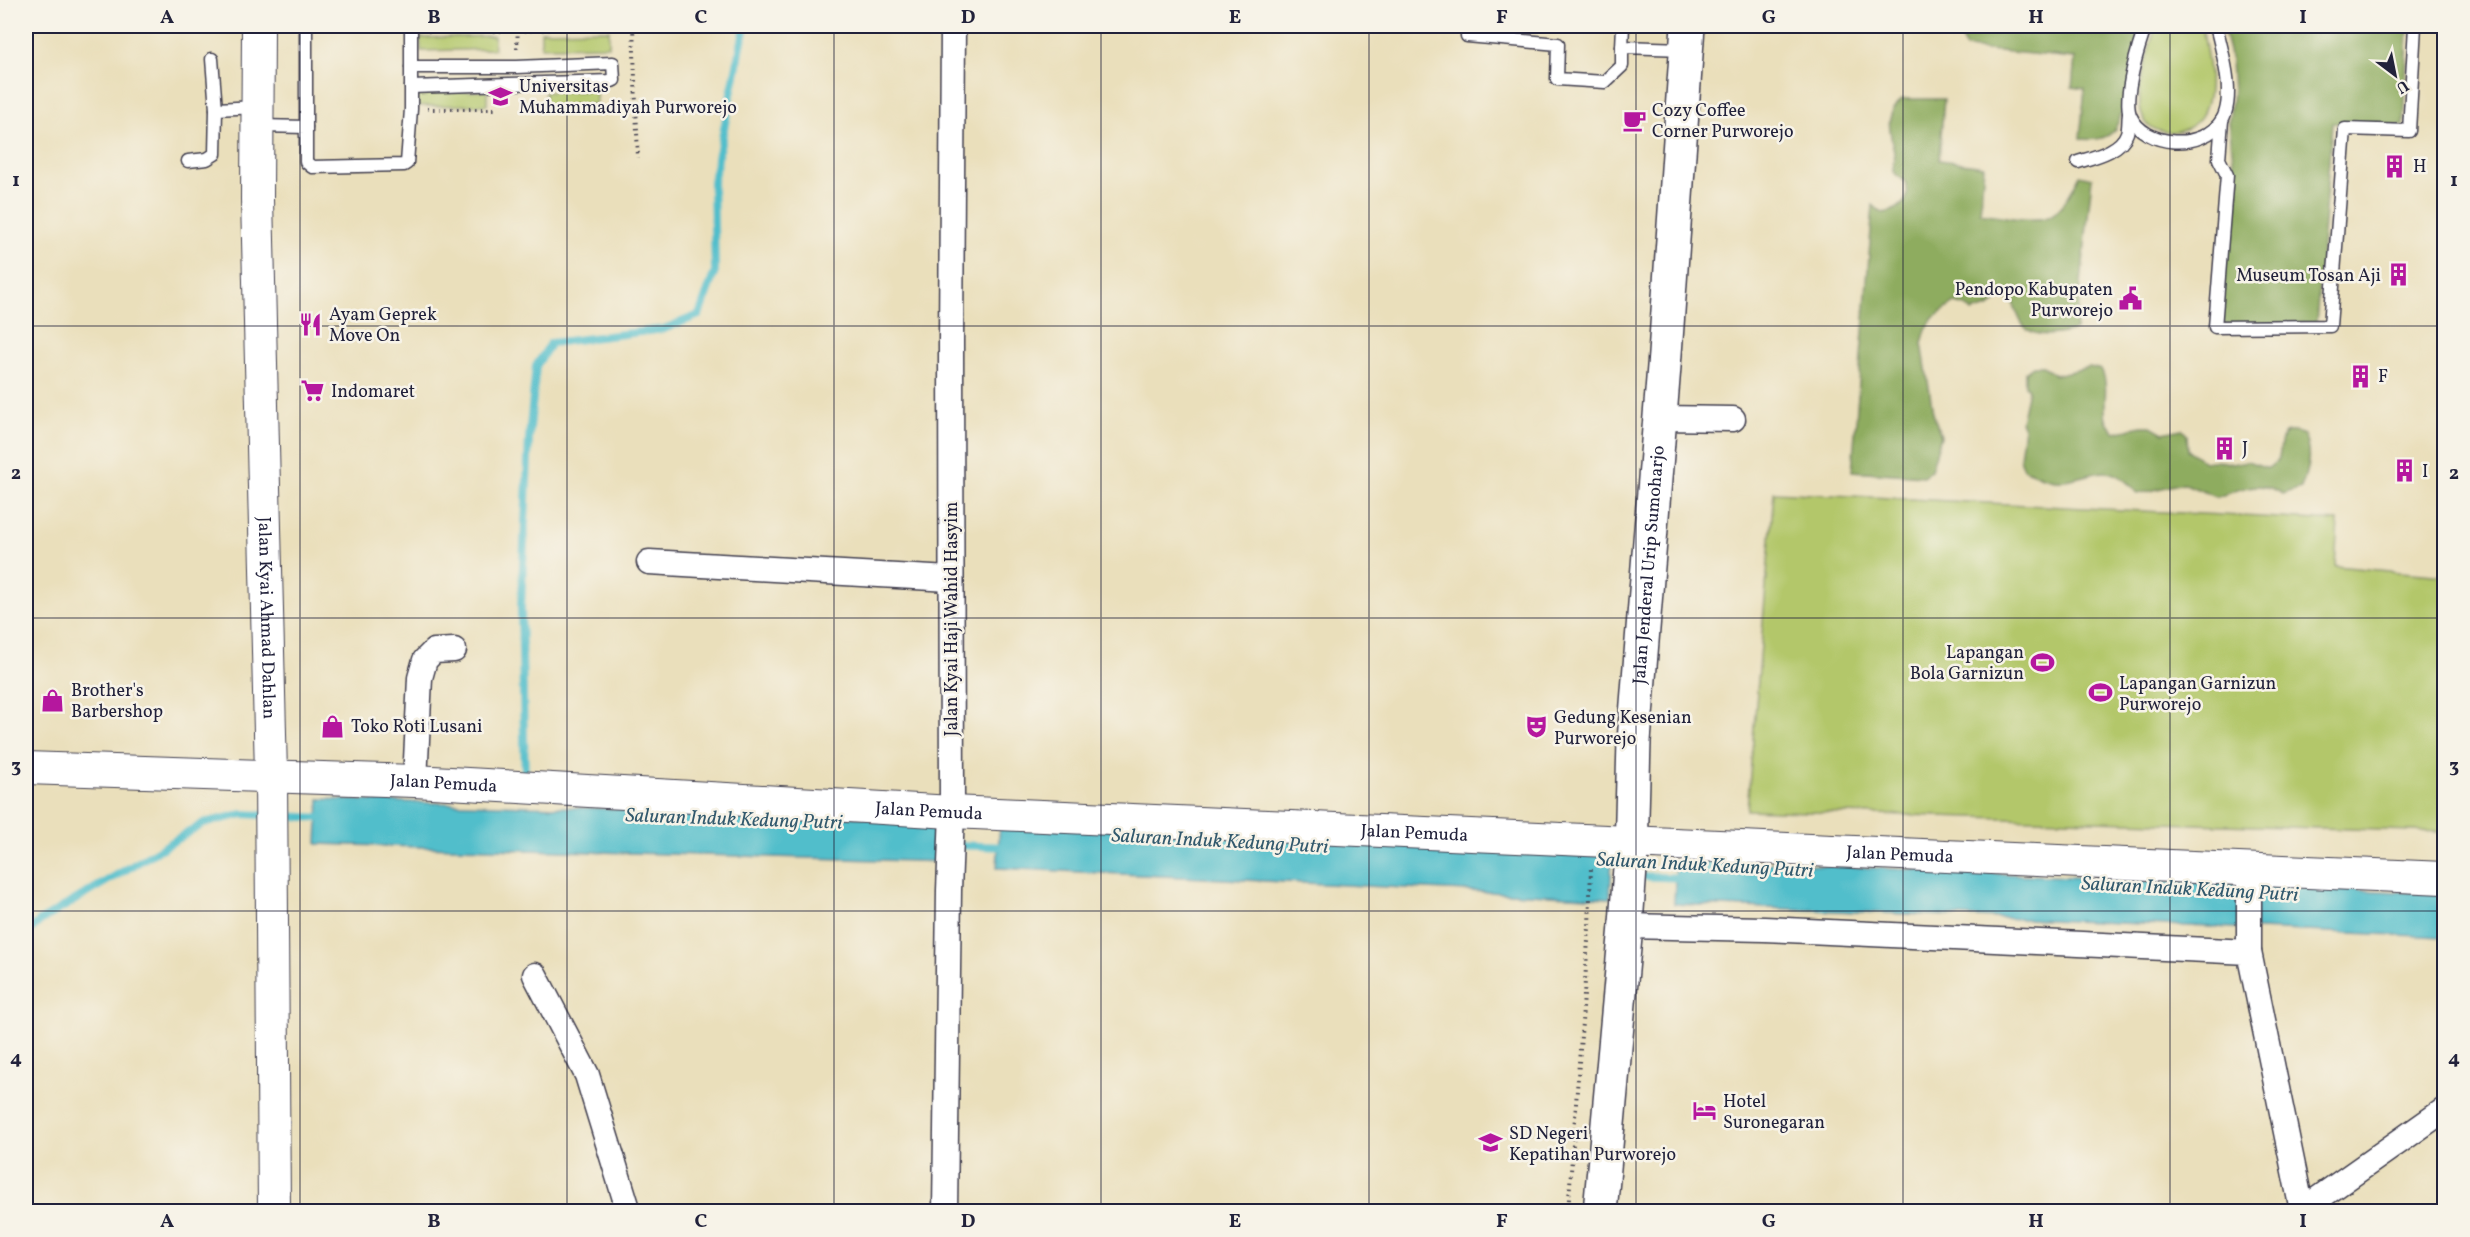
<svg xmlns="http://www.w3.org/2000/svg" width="2470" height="1237" viewBox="0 0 2470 1237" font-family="Vollkorn,serif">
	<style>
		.green { fill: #b3c76a; stroke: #6a7452; stroke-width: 1.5 }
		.forest { fill: #8eac5e; stroke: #58674c; stroke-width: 1.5 }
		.water { fill: #51becb; stroke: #3a7083; stroke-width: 1.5 }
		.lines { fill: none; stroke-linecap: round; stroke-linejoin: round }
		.stream { stroke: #51becb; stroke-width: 8 }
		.service-casing { stroke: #403e4e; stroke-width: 15 }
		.minor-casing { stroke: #403e4e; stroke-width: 27 }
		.tertiary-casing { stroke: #403e4e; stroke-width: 34 }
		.secondary-casing { stroke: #403e4e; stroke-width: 36 }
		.primary-casing { stroke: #403e4e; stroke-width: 36 }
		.path { stroke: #403e4e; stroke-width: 4; stroke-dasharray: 1.5 4.5; stroke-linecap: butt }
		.service { stroke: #fff; stroke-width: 12 }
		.minor { stroke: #fff; stroke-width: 24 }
		.tertiary { stroke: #fff; stroke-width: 32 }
		.secondary { stroke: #fff; stroke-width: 33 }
		.primary { stroke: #fff; stroke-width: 33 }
		.grid { fill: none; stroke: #22223b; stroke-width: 1.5; stroke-opacity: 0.55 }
		.labels { text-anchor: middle; stroke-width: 5; stroke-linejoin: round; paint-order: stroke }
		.poi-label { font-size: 18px; fill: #22223b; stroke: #f7f3e8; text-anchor: start }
		.street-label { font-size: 18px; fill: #22223b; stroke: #f7f3e8 }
		.water-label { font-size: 20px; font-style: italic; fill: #32596d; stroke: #f7f3e8 }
		.neatline { fill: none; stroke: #22223b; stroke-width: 2 }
		.grid-label { font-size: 20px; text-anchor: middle; font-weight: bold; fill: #22223b }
	</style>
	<rect width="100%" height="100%" fill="#f7f3e8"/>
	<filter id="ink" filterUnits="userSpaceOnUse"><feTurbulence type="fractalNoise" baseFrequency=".0167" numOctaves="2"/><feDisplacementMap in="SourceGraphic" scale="12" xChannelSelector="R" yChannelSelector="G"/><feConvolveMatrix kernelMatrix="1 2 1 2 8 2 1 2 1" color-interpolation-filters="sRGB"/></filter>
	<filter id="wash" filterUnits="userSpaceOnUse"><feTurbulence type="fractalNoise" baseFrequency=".008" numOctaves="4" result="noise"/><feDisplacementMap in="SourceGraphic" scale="24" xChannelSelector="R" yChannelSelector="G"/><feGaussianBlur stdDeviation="1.35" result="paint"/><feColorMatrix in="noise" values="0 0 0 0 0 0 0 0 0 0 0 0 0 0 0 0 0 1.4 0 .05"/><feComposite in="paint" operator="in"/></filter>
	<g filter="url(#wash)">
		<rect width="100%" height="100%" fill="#eadfbb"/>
		<!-- green -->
		<g class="green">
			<path d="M 2156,26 L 2202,26 C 2206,52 2216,87 2203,113 C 2192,136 2148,141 2141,112 C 2135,88 2149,49 2156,26 Z"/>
			<path d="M 609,30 L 609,46 L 541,47 L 541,31 Z"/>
			<path d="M 494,36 L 494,49 L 421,51 L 420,38 Z"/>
			<path d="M 487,91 L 487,105 L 417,106 L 417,93 Z"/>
			<path d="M 596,91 L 596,104 L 545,106 L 545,92 Z"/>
			<path d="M 1774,492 L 2338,521 L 2335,566 L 2444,576 L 2444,832 L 1747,810 Z"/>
		</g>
		<!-- forest -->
		<g class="forest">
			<path d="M 1963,26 L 2143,26 C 2137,49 2126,112 2114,130 C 2107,140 2090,141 2080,138 L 2085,89 L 2072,87 L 2075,58 L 1966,48 L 1962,40 Z"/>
			<path d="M 2228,26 L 2408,26 L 2404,126 L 2332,123 L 2316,323 L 2218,324 L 2234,169 L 2229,121 L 2233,92 L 2231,59 L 2223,27 Z"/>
			<path d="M 1902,99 L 1944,99 L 1939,160 L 1984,166 L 1980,213 C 1997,215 2035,224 2050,216 C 2064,209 2073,188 2080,175 L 2092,178 L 2076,330 C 2061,334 2035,340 2024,326 C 2017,318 2017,308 2011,300 L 2002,298 L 1989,307 L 1972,312 L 1966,306 L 1955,303 L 1933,318 L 1926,329 L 1922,343 L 1933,413 L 1941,436 L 1931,470 L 1923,476 L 1852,471 L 1873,205 L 1882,213 C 1897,212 1914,200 1905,182 C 1903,179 1896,175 1893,172 C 1893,166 1894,159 1894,153 C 1891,129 1882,119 1902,99 Z"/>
			<path d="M 2033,366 L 2043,366 L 2055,375 L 2090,367 L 2101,370 C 2113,391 2095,417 2115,432 L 2142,426 L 2151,426 L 2163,433 L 2182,429 L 2187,435 L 2188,450 L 2204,462 L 2218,460 L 2232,464 L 2247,461 L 2268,468 L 2278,461 C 2284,446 2274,423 2304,435 C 2312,454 2308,469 2301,488 L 2283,494 C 2257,478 2242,490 2216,497 L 2183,483 L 2138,494 C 2110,460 2101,474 2065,480 C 2051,482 2037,475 2024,469 L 2020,458 L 2024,427 L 2021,422 L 2028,390 L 2025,385 L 2025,372 Z"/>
		</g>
		<!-- water -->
		<g class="water">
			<path d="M 319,799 L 950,820 L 947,862 L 317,844 Z"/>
			<path d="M 1000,823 L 1612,856 L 1610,898 L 997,868 Z"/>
			<path d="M 1676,859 L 2444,894 L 2444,937 L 1674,904 Z"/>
		</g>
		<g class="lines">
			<!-- stream -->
			<g class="stream">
				<path d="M 525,780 L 521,609 L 529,438 L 536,366 L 551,343 L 664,329 L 699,315 L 715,271 L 713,182 L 745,26"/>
				<path d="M 279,816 L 327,818"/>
				<path d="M 953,845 L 1007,847"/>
				<path d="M 1637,876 L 1685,878"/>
				<path d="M 26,934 L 40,921 L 204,823 L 243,814 L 264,815"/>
			</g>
		</g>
	</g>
	<g filter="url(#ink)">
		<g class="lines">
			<defs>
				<g id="service">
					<path d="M 1468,26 L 1467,36 L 1558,44 L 1557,79 L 1605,82 L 1622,66 L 1622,47"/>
					<path d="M 1623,26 L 1622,47 L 1684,49"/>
					<path d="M 2146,26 C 2139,44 2123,96 2130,115 C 2144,148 2203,151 2222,120 C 2236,96 2222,51 2216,26"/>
					<path d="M 212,59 L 216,109"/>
					<path d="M 411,67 L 517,67 L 613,63 L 614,80 L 612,81 L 411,87"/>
					<path d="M 2222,120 L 2219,159 L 2227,175 L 2215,327 L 2330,326 L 2345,129 L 2409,131 L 2415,26"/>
					<path d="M 259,126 L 306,127 L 306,162 L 312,167 L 404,165 L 407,163 L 411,109 L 411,26"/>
					<path d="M 306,127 L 306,26"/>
					<path d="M 188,161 L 207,159 L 215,154 L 216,109 L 257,107"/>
					<path d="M 2078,162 C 2094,157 2121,151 2127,133 C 2129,127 2128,119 2129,113"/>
				</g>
				<g id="minor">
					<path d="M 1660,418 L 1733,419"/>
					<path d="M 649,562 L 950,579"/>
					<path d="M 415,781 L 420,678 L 425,660 L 434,651 L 454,650"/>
					<path d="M 2249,870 L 2249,952"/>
					<path d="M 1626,926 L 1764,929 L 2249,952 L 2302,1210 L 2444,1110"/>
					<path d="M 535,975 L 587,1075 L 629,1212"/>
					<path d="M 945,1212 L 949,890 L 952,812 L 951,343 L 953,26"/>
				</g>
				<g id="tertiary">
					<path id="s1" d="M 258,26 L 257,199 L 271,774 L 274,1212"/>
					<path id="s2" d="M 26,768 L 415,781 L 952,812 L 2444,878"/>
				</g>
				<g id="secondary">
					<path id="s3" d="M 1626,924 L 1631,854 L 1634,741 L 1665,354 L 1688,26"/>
					<path d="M 1600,1212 L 1626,926"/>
				</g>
				<path id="primary" d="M 1626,926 L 1626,924"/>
			</defs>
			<!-- service casing -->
			<use href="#service" class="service-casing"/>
			<!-- minor casing -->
			<use href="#minor" class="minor-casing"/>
			<!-- tertiary casing -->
			<use href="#tertiary" class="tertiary-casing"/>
			<!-- secondary casing -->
			<use href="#secondary" class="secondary-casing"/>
			<!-- primary casing -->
			<use href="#primary" class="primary-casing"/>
			<!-- path -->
			<g class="path">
				<path d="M 633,26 L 638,158"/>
				<path d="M 428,31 L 518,31 L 607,26"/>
				<path d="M 517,49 L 518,26"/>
				<path d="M 538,108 L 635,108"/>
				<path d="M 427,109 L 495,109"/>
				<path d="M 1568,1212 L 1589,927 L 1591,868"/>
			</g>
			<!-- service -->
			<use href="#service" class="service"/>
			<!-- minor -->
			<use href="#minor" class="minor"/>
			<!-- tertiary -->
			<use href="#tertiary" class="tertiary"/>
			<!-- secondary -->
			<use href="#secondary" class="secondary"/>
			<!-- primary -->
			<use href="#primary" class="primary"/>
		</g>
	</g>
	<!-- grid -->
	<path class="grid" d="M 300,26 L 300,1212M 567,26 L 567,1212M 834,26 L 834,1212M 1101,26 L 1101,1212M 1369,26 L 1369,1212M 1636,26 L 1636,1212M 1903,26 L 1903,1212M 2170,26 L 2170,1212M 26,326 L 2444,326M 26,618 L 2444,618M 26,911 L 2444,911"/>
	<!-- icons -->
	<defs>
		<symbol id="university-bare" viewBox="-9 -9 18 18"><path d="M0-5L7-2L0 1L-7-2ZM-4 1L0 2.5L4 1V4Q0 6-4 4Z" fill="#b5179e" stroke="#f7f3e8" stroke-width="2.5" paint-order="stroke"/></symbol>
		<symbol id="cafe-bare" viewBox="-9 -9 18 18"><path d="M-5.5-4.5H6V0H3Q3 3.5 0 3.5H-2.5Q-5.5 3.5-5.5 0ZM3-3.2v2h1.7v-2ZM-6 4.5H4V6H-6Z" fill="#b5179e" stroke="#f7f3e8" stroke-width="2.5" paint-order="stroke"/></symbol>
		<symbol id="building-bare" viewBox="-9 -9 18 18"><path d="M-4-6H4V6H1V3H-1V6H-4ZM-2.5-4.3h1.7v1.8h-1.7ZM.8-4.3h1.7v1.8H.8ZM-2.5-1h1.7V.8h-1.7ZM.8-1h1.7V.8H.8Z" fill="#b5179e" stroke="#f7f3e8" stroke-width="2.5" paint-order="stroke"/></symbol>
		<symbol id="civic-bare" viewBox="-9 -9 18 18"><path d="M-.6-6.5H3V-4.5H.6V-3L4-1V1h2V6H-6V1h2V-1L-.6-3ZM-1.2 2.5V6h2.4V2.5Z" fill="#b5179e" stroke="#f7f3e8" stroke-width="2.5" paint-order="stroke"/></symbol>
		<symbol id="restaurant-bare" viewBox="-9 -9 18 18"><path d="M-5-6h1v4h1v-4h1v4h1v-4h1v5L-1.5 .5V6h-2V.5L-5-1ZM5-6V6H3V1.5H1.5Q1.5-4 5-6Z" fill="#b5179e" stroke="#f7f3e8" stroke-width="2.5" paint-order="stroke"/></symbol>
		<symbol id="supermarket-bare" viewBox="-9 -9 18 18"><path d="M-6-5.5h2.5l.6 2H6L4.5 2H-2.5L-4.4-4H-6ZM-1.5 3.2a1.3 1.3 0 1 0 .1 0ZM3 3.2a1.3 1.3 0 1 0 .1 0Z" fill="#b5179e" stroke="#f7f3e8" stroke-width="2.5" paint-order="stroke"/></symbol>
		<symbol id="stadium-bare" viewBox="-9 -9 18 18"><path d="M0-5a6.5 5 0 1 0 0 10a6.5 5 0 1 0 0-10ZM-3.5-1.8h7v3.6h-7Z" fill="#b5179e" stroke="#f7f3e8" stroke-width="2.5" paint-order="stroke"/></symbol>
		<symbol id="shop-bare" viewBox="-9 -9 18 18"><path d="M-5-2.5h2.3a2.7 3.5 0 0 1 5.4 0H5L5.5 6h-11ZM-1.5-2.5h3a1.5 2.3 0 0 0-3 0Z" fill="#b5179e" stroke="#f7f3e8" stroke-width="2.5" paint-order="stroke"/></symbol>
		<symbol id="theatre-bare" viewBox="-9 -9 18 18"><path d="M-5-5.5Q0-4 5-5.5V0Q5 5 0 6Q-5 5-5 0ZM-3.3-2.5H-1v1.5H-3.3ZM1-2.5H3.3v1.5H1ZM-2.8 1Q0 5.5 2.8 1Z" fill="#b5179e" stroke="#f7f3e8" stroke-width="2.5" paint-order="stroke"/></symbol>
		<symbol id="hotel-bare" viewBox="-9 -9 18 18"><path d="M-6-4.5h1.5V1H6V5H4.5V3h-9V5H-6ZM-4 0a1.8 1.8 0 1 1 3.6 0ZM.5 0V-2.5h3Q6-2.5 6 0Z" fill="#b5179e" stroke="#f7f3e8" stroke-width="2.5" paint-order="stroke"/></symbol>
		<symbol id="school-bare" viewBox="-9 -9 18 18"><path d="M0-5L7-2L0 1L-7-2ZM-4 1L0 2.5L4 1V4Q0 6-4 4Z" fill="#b5179e" stroke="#f7f3e8" stroke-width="2.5" paint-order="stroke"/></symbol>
	</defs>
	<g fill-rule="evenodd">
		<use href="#university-bare" x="484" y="80" width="33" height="33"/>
		<use href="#cafe-bare" x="1618" y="104" width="33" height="33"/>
		<use href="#building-bare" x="2378" y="150" width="33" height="33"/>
		<use href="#building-bare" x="2382" y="258" width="33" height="33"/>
		<use href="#civic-bare" x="2114" y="282" width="33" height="33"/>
		<use href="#restaurant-bare" x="294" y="308" width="33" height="33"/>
		<use href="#building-bare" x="2344" y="360" width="33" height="33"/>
		<use href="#supermarket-bare" x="296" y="374" width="33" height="33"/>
		<use href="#building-bare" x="2208" y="432" width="33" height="33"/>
		<use href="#building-bare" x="2388" y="454" width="33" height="33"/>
		<use href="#stadium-bare" x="2026" y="646" width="33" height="33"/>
		<use href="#stadium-bare" x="2084" y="676" width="33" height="33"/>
		<use href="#shop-bare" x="36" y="684" width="33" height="33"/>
		<use href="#shop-bare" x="316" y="710" width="33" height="33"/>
		<use href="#theatre-bare" x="1520" y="710" width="33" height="33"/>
		<use href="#hotel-bare" x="1688" y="1094" width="33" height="33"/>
		<use href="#school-bare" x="1474" y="1126" width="33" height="33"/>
	</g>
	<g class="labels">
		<!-- poi labels -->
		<g class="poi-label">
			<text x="519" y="92">Universitas<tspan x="519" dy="21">Muhammadiyah Purworejo</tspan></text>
			<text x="1652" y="116">Cozy Coffee<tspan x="1652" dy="21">Corner Purworejo</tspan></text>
			<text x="2413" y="172">H</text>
			<text x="2381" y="281" text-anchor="end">Museum Tosan Aji</text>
			<text x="2113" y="295" text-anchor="end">Pendopo Kabupaten<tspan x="2113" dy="21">Purworejo</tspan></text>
			<text x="329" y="320">Ayam Geprek<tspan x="329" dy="21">Move On</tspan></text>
			<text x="2378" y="382">F</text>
			<text x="331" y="397">Indomaret</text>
			<text x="2242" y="454">J</text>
			<text x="2422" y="477">I</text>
			<text x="2024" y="658" text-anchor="end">Lapangan<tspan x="2024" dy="21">Bola Garnizun</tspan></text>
			<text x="2119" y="689">Lapangan Garnizun<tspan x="2119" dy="21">Purworejo</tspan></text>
			<text x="71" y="696">Brother's<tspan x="71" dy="21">Barbershop</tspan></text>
			<text x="1554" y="723">Gedung Kesenian<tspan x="1554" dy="21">Purworejo</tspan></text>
			<text x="351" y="732">Toko Roti Lusani</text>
			<text x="1723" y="1107">Hotel<tspan x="1723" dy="21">Suronegaran</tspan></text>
			<text x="1509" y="1139">SD Negeri<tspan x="1509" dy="21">Kepatihan Purworejo</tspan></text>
		</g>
		<!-- street labels -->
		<g class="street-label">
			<text dy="6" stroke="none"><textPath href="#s3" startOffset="360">Jalan Jenderal Urip Sumoharjo</textPath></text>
			<text dy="6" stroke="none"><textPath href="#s1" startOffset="592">Jalan Kyai Ahmad Dahlan</textPath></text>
			<text transform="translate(951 619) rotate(-90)" y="6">Jalan Kyai Haji Wahid Hasyim</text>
			<text dy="6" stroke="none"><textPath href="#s2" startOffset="418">Jalan Pemuda</textPath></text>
			<text dy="6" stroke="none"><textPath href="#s2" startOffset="904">Jalan Pemuda</textPath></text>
			<text dy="6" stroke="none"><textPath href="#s2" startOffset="1390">Jalan Pemuda</textPath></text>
			<text dy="6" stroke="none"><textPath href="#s2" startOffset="1876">Jalan Pemuda</textPath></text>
		</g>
		<!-- water labels -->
		<g class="water-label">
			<text transform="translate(734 818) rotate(2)" y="7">Saluran Induk Kedung Putri</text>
			<text transform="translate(1220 840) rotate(3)" y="7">Saluran Induk Kedung Putri</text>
			<text transform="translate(1705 864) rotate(3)" y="7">Saluran Induk Kedung Putri</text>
			<text transform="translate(2190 888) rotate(3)" y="7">Saluran Induk Kedung Putri</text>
		</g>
	</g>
	<!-- margin -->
	<rect width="2470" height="1237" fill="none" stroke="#f7f3e8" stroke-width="66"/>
	<!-- north arrow -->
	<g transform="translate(2395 75) rotate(148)" stroke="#f7f3e8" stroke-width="4.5" paint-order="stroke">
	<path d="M0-4.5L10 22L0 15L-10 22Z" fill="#22223b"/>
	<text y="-9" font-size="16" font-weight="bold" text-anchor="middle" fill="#22223b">U</text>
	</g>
	<rect x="33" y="33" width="2404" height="1171" class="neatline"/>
	<g class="grid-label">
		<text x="167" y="23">A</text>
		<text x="434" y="23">B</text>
		<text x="701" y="23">C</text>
		<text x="968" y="23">D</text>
		<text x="1235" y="23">E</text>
		<text x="1502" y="23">F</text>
		<text x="1769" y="23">G</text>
		<text x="2036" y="23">H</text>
		<text x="2303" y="23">I</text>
		<text x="16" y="186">1</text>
		<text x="2454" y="186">1</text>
		<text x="16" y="479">2</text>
		<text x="2454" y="479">2</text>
		<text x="16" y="772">3</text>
		<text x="2454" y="772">3</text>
		<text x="16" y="1064">4</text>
		<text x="2454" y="1064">4</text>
		<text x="167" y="1227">A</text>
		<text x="434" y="1227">B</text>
		<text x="701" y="1227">C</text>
		<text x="968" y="1227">D</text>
		<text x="1235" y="1227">E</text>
		<text x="1502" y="1227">F</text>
		<text x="1769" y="1227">G</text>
		<text x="2036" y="1227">H</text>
		<text x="2303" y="1227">I</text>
	</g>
</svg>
